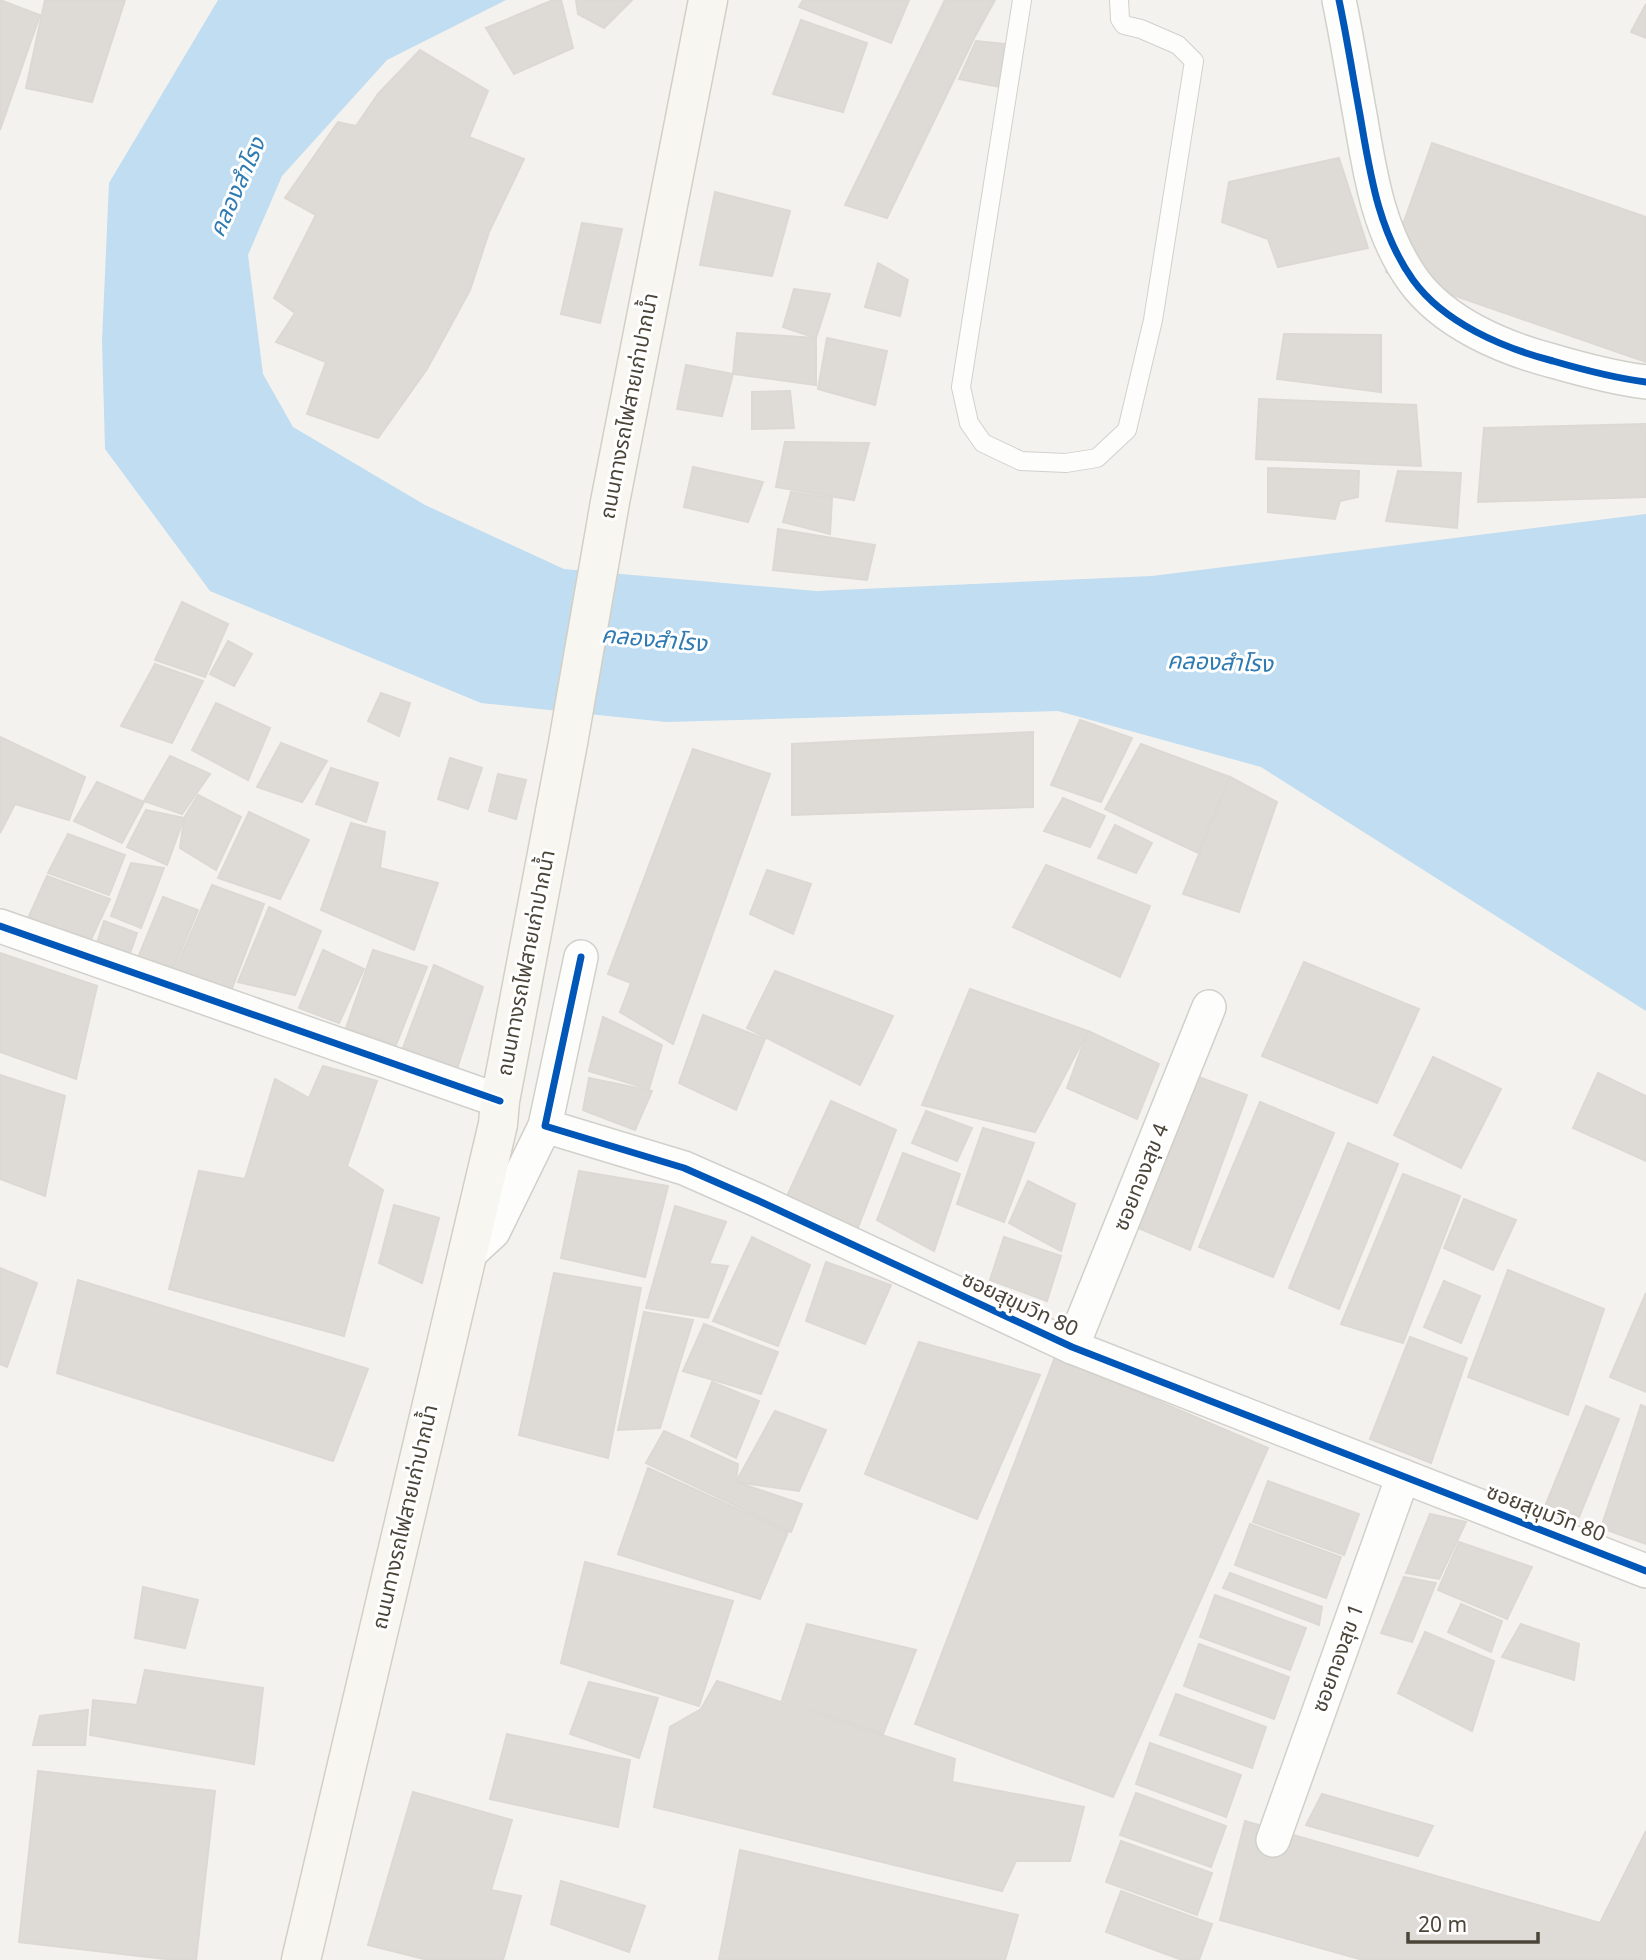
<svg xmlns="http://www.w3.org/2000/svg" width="1646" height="1960" viewBox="0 0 1646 1960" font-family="'Noto Sans','Noto Sans Thai',sans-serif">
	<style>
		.water { fill: #c0ddf1 }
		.building { fill: #dedbd6; stroke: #dcd9d4; stroke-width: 2 }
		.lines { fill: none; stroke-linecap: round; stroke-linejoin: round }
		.lane-casing { stroke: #d2d0cb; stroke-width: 20 }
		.street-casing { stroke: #d2d0cb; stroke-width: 36 }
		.secondary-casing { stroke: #d3cfc5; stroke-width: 41 }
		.lane { stroke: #fdfdfc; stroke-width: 18 }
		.street { stroke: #fdfdfc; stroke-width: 33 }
		.secondary { stroke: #f7f6f1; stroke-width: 38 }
		.cycleway-casing { stroke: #fff; stroke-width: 11 }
		.cycleway { stroke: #0057b8; stroke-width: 7 }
		.labels { text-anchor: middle; stroke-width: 6; stroke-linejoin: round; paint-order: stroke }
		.street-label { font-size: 21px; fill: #4b4439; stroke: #fff }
		.water-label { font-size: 23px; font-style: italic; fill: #2e7ab2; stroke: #fff }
	</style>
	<rect width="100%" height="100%" fill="#f4f2ee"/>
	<!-- water -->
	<path class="water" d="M 218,0 L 506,0 L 387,60 L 282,176 L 248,255 L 263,374 L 293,427 L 425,505 L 564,569 L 817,591 L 1152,576 L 1646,514 L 1646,1011 L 1261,767 L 1058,711 L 666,722 L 481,703 L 210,591 L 105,449 L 102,341 L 109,183 Z"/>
	<!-- building -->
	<g class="building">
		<path d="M 0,0 L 40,15 L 0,130 Z"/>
		<path d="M 45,0 L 125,0 L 92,102 L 26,88 Z"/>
		<path d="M 553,0 L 561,0 L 573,48 L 514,74 L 486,28 Z"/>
		<path d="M 576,0 L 632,0 L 604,28 L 578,14 Z"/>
		<path d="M 803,0 L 909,0 L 891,43 L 799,7 Z"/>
		<path d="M 945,0 L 995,0 L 974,38 L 887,218 L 845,205 Z"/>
		<path d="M 1646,4 L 1646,38 L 1631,32 Z"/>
		<path d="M 801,20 L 867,43 L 843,112 L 773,94 Z"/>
		<path d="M 976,41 L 1004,44 L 1000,87 L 959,79 Z"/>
		<path d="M 420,50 L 488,91 L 469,137 L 524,159 L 489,232 L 470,290 L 427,369 L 378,438 L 307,414 L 326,362 L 276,342 L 295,313 L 274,298 L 316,215 L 285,198 L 338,122 L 356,126 L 378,94 Z"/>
		<path d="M 1432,143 L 1646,217 L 1646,362 L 1386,272 Z"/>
		<path d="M 1339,158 L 1368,248 L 1278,267 L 1268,239 L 1222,222 L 1229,182 Z"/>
		<path d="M 715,192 L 790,211 L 772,276 L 700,265 Z"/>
		<path d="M 582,223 L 622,229 L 600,323 L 561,314 Z"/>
		<path d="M 878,263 L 908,280 L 900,316 L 865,307 Z"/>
		<path d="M 794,289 L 830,294 L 816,338 L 783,327 Z"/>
		<path d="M 737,333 L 816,338 L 816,385 L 733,374 Z"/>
		<path d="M 1284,334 L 1381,335 L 1381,392 L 1277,379 Z"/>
		<path d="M 827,338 L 887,351 L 875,405 L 818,389 Z"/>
		<path d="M 686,365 L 733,374 L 722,416 L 677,409 Z"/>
		<path d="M 790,391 L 794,428 L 752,429 L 752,392 Z"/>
		<path d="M 1259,399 L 1416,405 L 1421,466 L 1256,459 Z"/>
		<path d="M 1646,424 L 1646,497 L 1478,502 L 1484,428 Z"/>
		<path d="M 785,442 L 869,443 L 854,500 L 776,487 Z"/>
		<path d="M 693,467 L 763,482 L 748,522 L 684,507 Z"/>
		<path d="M 1268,468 L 1359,471 L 1358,497 L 1340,501 L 1335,519 L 1268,512 Z"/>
		<path d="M 1398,471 L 1461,473 L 1457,528 L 1386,521 Z"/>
		<path d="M 791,492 L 832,498 L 830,534 L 783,522 Z"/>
		<path d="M 778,529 L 875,545 L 867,580 L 773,570 Z"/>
		<path d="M 182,602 L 228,624 L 205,677 L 155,660 Z"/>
		<path d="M 228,641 L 252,654 L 234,686 L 210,674 Z"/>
		<path d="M 155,664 L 203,681 L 172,743 L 121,726 Z"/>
		<path d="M 381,693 L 410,703 L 399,736 L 368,721 Z"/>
		<path d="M 216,703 L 270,728 L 248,780 L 192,750 Z"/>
		<path d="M 1080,720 L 1132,738 L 1101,802 L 1051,785 Z"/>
		<path d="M 1033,732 L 1033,807 L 792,815 L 792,744 Z"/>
		<path d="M 0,737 L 85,777 L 69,820 L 15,804 L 0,833 Z"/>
		<path d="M 281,743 L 327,761 L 302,802 L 257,787 Z"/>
		<path d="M 1141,744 L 1230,777 L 1198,853 L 1105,809 Z"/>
		<path d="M 693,749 L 770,774 L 673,1044 L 620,1012 L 631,983 L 608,974 Z"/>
		<path d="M 170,756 L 210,774 L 182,814 L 144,801 Z"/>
		<path d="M 450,758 L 482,768 L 468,809 L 438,799 Z"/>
		<path d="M 331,768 L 378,783 L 366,822 L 316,804 Z"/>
		<path d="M 498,774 L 526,780 L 516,819 L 489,811 Z"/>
		<path d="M 1230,777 L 1277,802 L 1239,912 L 1183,894 Z"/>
		<path d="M 97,782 L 144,802 L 122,843 L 74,821 Z"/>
		<path d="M 198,795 L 241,817 L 216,870 L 180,848 L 184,818 Z"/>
		<path d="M 1063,798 L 1105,816 L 1090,847 L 1044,831 Z"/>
		<path d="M 146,810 L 184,818 L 167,865 L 127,847 Z"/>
		<path d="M 249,812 L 309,840 L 280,899 L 218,878 Z"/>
		<path d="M 351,823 L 385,832 L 380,868 L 438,883 L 414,950 L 321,910 Z"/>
		<path d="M 1115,825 L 1152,843 L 1136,873 L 1098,858 Z"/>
		<path d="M 68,834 L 125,855 L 109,895 L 48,873 Z"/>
		<path d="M 131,863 L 164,868 L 141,928 L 111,916 Z"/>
		<path d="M 1046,865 L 1150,906 L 1120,977 L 1013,927 Z"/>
		<path d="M 767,870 L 811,884 L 793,934 L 750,914 Z"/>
		<path d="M 47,876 L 110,899 L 87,948 L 26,923 Z"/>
		<path d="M 212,885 L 264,904 L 231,991 L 175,970 Z"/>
		<path d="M 163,897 L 198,910 L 174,967 L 137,960 Z"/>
		<path d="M 269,907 L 321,931 L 295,995 L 238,982 Z"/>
		<path d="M 104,921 L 137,933 L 127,962 L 95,949 Z"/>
		<path d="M 323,950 L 364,969 L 339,1023 L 299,1008 Z"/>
		<path d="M 373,950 L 427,967 L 396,1045 L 346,1028 Z"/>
		<path d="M 0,953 L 97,986 L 76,1079 L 0,1052 Z"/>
		<path d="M 1304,962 L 1419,1009 L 1377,1103 L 1262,1056 Z"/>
		<path d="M 434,965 L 483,987 L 457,1069 L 403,1048 Z"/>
		<path d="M 775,971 L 893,1016 L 860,1085 L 747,1028 Z"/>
		<path d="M 970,989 L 1088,1031 L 1035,1132 L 922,1105 Z"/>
		<path d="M 703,1015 L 765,1039 L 736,1110 L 679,1083 Z"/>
		<path d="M 603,1017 L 662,1045 L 649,1089 L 589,1071 Z"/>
		<path d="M 1088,1031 L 1159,1064 L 1137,1119 L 1067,1088 Z"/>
		<path d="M 1433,1057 L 1501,1089 L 1461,1168 L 1394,1135 Z"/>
		<path d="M 323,1066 L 377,1081 L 347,1166 L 383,1190 L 344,1336 L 169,1289 L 199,1171 L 245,1179 L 275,1079 L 309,1098 Z"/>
		<path d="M 1598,1073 L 1646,1096 L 1646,1161 L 1573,1128 Z"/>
		<path d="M 0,1075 L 65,1096 L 45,1196 L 0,1179 Z"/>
		<path d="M 1196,1076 L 1247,1095 L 1190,1250 L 1136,1227 Z"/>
		<path d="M 589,1078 L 652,1091 L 635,1130 L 583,1110 Z"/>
		<path d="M 831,1101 L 896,1130 L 857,1230 L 787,1196 Z"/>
		<path d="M 1260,1102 L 1334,1133 L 1273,1277 L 1199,1247 Z"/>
		<path d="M 926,1111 L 972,1128 L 957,1161 L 912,1143 Z"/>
		<path d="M 983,1128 L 1034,1143 L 1004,1222 L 957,1204 Z"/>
		<path d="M 1348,1143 L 1398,1164 L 1339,1309 L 1289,1288 Z"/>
		<path d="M 903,1153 L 960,1174 L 934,1251 L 877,1220 Z"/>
		<path d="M 579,1171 L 668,1186 L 645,1277 L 561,1258 Z"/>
		<path d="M 1403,1174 L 1460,1196 L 1403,1343 L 1341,1324 Z"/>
		<path d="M 1028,1181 L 1075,1204 L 1061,1251 L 1009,1223 Z"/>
		<path d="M 1464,1199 L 1516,1220 L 1493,1270 L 1444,1248 Z"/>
		<path d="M 394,1205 L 439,1218 L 422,1283 L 379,1263 Z"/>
		<path d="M 675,1206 L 726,1222 L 709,1264 L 728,1266 L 708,1318 L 646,1308 Z"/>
		<path d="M 752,1237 L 810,1265 L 778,1346 L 713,1321 Z"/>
		<path d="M 1004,1237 L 1061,1256 L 1047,1301 L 990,1280 Z"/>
		<path d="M 826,1262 L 891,1285 L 865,1344 L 806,1321 Z"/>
		<path d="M 0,1268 L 37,1283 L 7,1367 L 0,1364 Z"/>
		<path d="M 1508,1270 L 1604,1309 L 1568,1415 L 1468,1377 Z"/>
		<path d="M 554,1273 L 641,1288 L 608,1458 L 519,1435 Z"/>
		<path d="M 78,1280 L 368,1369 L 333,1461 L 57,1373 Z"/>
		<path d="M 1444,1281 L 1480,1296 L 1461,1343 L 1424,1327 Z"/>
		<path d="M 1646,1293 L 1646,1392 L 1610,1377 Z"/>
		<path d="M 644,1312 L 693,1320 L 660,1428 L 618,1430 Z"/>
		<path d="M 704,1324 L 778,1352 L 761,1394 L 683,1371 Z"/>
		<path d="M 1410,1337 L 1467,1358 L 1431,1463 L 1370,1439 Z"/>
		<path d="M 919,1342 L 1040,1375 L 977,1519 L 865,1474 Z"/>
		<path d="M 1055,1357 L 1268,1448 L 1113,1797 L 915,1724 Z"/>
		<path d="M 712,1382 L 759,1401 L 736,1458 L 691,1436 Z"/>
		<path d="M 1641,1405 L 1646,1407 L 1646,1544 L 1601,1528 Z"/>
		<path d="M 1586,1406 L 1619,1419 L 1579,1517 L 1546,1504 Z"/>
		<path d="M 775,1411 L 826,1430 L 799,1491 L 736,1482 Z"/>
		<path d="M 664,1431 L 738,1464 L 736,1482 L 802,1504 L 791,1532 L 646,1463 Z"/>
		<path d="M 648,1468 L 788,1532 L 760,1599 L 618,1554 Z"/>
		<path d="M 1268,1481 L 1359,1514 L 1344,1555 L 1253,1522 Z"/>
		<path d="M 1430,1514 L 1466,1522 L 1439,1579 L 1406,1573 Z"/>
		<path d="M 1250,1524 L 1341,1557 L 1326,1598 L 1235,1565 Z"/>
		<path d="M 1459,1542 L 1532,1567 L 1507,1619 L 1438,1590 Z"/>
		<path d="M 585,1562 L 733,1601 L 699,1706 L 561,1663 Z"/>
		<path d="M 1230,1573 L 1322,1607 L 1319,1625 L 1223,1588 Z"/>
		<path d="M 1404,1577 L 1436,1583 L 1412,1642 L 1381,1633 Z"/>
		<path d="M 143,1587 L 198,1600 L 185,1648 L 135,1638 Z"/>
		<path d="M 1215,1595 L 1306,1628 L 1290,1670 L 1200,1637 Z"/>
		<path d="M 1461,1604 L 1502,1621 L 1491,1652 L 1448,1632 Z"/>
		<path d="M 807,1624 L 916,1650 L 883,1734 L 782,1700 Z"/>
		<path d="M 1521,1624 L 1579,1644 L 1574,1680 L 1502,1657 Z"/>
		<path d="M 1425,1632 L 1494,1661 L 1472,1731 L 1398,1693 Z"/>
		<path d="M 1199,1644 L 1289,1677 L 1274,1719 L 1184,1686 Z"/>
		<path d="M 145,1670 L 263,1688 L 254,1764 L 90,1735 L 93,1700 L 137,1705 Z"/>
		<path d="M 717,1681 L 955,1759 L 952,1782 L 1084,1807 L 1070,1861 L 1016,1861 L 1002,1891 L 654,1807 L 670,1727 L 701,1709 Z"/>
		<path d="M 589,1682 L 658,1698 L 639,1758 L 570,1734 Z"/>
		<path d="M 1176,1694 L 1266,1727 L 1252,1768 L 1160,1735 Z"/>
		<path d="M 88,1710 L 85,1745 L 33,1745 L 40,1716 Z"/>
		<path d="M 507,1734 L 630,1760 L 618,1827 L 490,1799 Z"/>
		<path d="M 1150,1743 L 1241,1775 L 1226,1817 L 1136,1784 Z"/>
		<path d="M 38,1771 L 215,1791 L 196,1960 L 174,1960 L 19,1942 Z"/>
		<path d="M 413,1792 L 512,1820 L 491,1890 L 521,1896 L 503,1960 L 428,1960 L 368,1945 Z"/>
		<path d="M 1136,1793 L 1226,1826 L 1211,1867 L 1120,1835 Z"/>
		<path d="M 1322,1794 L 1433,1826 L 1418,1856 L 1306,1825 Z"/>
		<path d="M 1245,1821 L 1600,1923 L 1646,1831 L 1646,1960 L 1363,1960 L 1220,1920 Z"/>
		<path d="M 1121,1841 L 1212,1873 L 1197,1915 L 1106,1882 Z"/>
		<path d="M 740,1850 L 1018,1915 L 1005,1960 L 719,1960 Z"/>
		<path d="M 561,1881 L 645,1906 L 629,1952 L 551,1924 Z"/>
		<path d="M 1121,1891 L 1212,1924 L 1199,1960 L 1182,1960 L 1106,1932 Z"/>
	</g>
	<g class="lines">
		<defs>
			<path id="lane" d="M 1022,0 L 961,387 L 969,423 L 983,443 L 1021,461 L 1066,463 L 1097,458 L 1127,430 L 1153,320 L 1194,61 L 1178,45 L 1141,29 L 1124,25 L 1120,19 L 1119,0"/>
			<g id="street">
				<path d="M 1339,0 C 1347,38 1353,77 1360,115 C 1370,173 1378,231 1413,280 C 1444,323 1503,348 1553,361 C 1584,370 1614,378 1646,382"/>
				<path d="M 0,926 L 500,1101"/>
				<path d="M 581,957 L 545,1126 L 684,1168 L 759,1201 L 1072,1347 L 1646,1571"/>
				<path d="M 467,1256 L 493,1232 L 545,1126"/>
				<path d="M 1072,1347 L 1209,1007"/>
				<path d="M 1273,1840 L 1403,1476"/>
			</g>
			<path id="secondary" d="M 301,1960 L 498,1124 L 500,1101 L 568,743 L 610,502 L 708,0"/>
		</defs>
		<!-- lane casing -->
		<use href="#lane" class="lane-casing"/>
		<!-- street casing -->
		<use href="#street" class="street-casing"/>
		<!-- secondary casing -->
		<use href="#secondary" class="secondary-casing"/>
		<!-- lane -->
		<use href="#lane" class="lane"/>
		<!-- street -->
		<use href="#street" class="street"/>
		<!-- secondary -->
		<use href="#secondary" class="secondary"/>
		<defs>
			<g id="cycleway">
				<path d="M 1339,0 C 1347,38 1353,77 1360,115 C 1370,173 1378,231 1413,280 C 1444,323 1503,348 1553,361 C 1584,370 1614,378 1646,382"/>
				<path d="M 0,926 L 500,1101"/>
				<path d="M 581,957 L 545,1126 L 684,1168 L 759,1201 L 1072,1347 L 1646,1571"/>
			</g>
		</defs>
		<!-- cycleway casing -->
		<use href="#cycleway" class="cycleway-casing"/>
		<!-- cycleway -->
		<use href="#cycleway" class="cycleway"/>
	</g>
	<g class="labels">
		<!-- street labels -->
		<g class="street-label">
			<text transform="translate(629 406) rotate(-79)" y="7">ถนนทางรถไฟสายเก่าปากน้ำ</text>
			<text transform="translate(526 963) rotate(-79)" y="7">ถนนทางรถไฟสายเก่าปากน้ำ</text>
			<text transform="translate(1141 1177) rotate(-68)" y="7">ซอยทองสุข 4</text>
			<text transform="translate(1020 1304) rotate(25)" y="7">ซอยสุขุมวิท 80</text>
			<text transform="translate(1546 1513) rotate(21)" y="7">ซอยสุขุมวิท 80</text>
			<text transform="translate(405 1517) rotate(-77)" y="7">ถนนทางรถไฟสายเก่าปากน้ำ</text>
			<text transform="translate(1338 1658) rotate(-70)" y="7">ซอยทองสุข 1</text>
		</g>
		<!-- water labels -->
		<g class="water-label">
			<text transform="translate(237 187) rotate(-66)" y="8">คลองสำโรง</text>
			<text transform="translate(654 639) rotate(5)" y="8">คลองสำโรง</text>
			<text transform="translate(1220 662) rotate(2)" y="8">คลองสำโรง</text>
		</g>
	</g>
	<!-- scale -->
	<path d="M1408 1932v10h130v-10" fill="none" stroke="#4b4439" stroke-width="3.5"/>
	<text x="1418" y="1932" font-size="21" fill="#4b4439" stroke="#ffffff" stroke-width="5" paint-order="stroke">20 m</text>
</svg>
